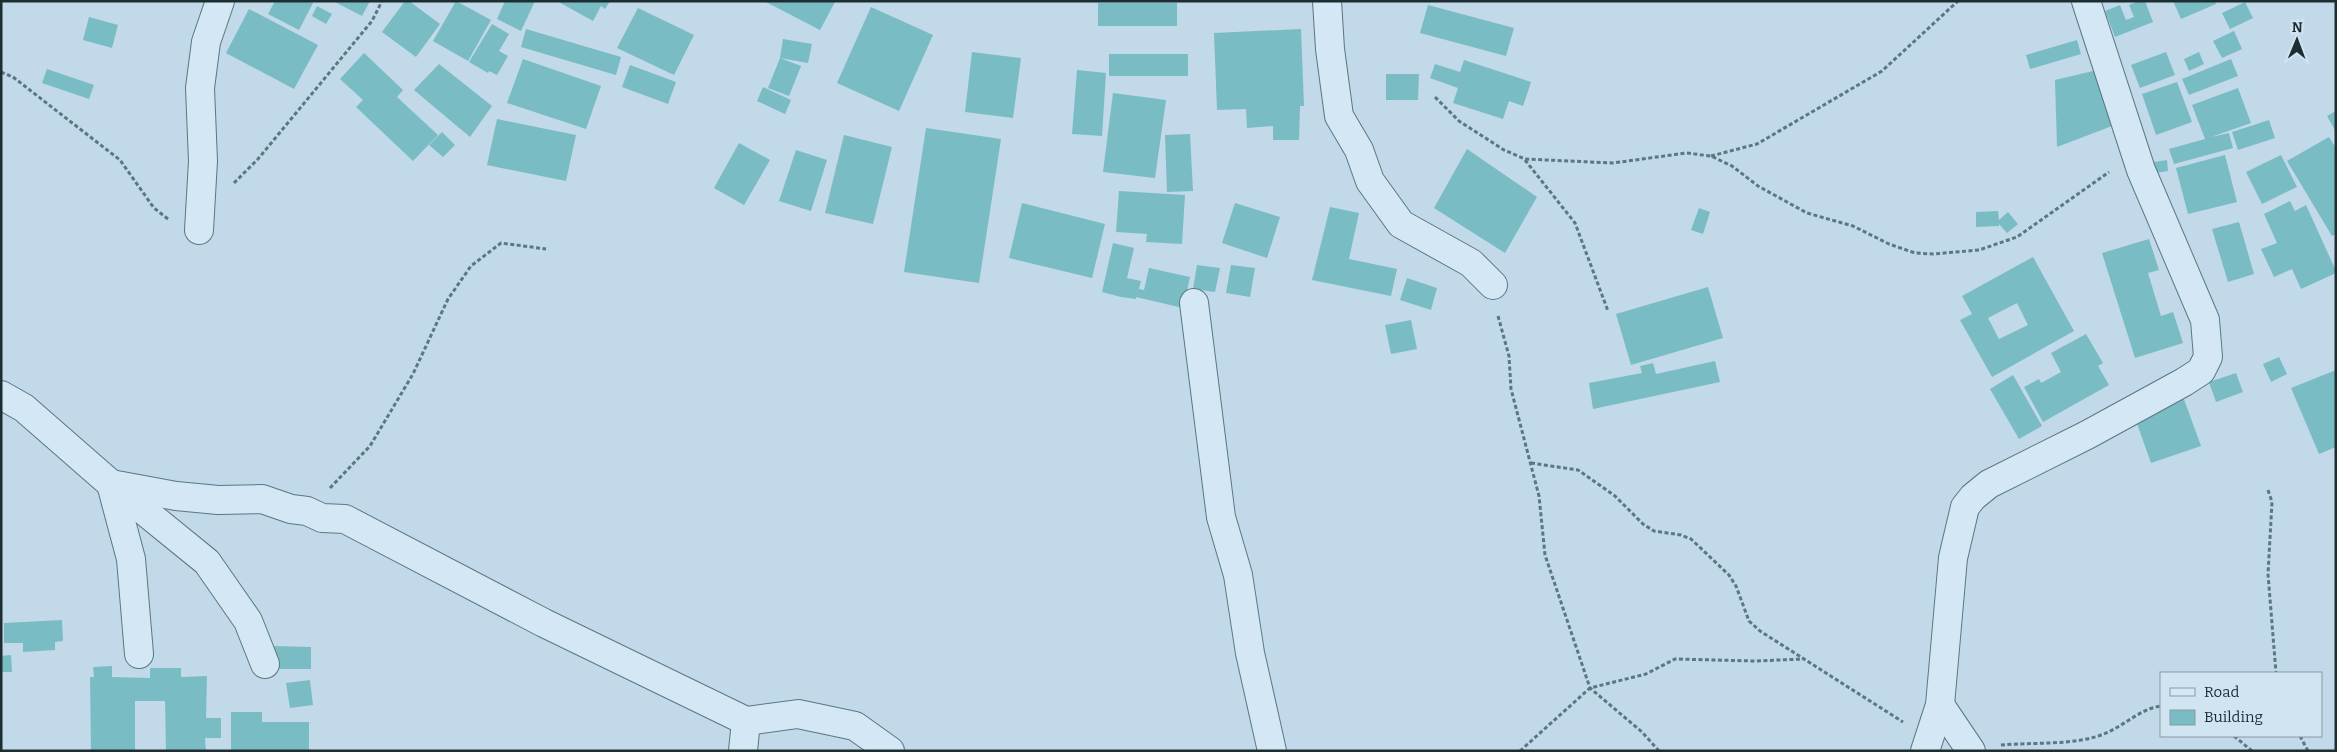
<svg xmlns="http://www.w3.org/2000/svg" width="2337" height="752" viewBox="0 0 2337 752" font-family="Bitter,serif">
	<style>
		.building { fill: #7abcc4; fill-rule: evenodd }
		.lines { fill: none; stroke-linecap: round; stroke-linejoin: round }
		.minor-casing { stroke: #5a7881; stroke-width: 30 }
		.path { stroke: #5a7881; stroke-width: 3; stroke-dasharray: 4 2.5; stroke-linecap: butt }
		.minor { stroke: #d3e7f5; stroke-width: 28 }
	</style>
	<rect width="100%" height="100%" fill="#c1d9e9"/>
	<!-- building -->
	<g class="building">
		<path d="M 275,1 L 309,1 L 313,3 L 299,30 L 268,14 Z"/>
		<path d="M 333,1 L 370,1 L 362,16 Z"/>
		<path d="M 405,1 L 409,1 L 440,24 L 416,57 L 382,32 Z"/>
		<path d="M 456,1 L 491,20 L 468,61 L 433,41 Z"/>
		<path d="M 505,1 L 535,1 L 521,31 L 497,19 Z"/>
		<path d="M 557,1 L 610,1 L 605,9 L 601,6 L 593,21 Z"/>
		<path d="M 764,1 L 834,1 L 835,2 L 820,30 Z"/>
		<path d="M 2138,1 L 2145,1 L 2153,22 L 2115,37 L 2105,11 L 2120,5 L 2126,20 L 2134,17 L 2129,5 Z"/>
		<path d="M 2173,1 L 2215,1 L 2216,4 L 2181,19 Z"/>
		<path d="M 2245,2 L 2253,18 L 2230,29 L 2222,13 Z"/>
		<rect x="1098" y="3" width="79" height="23"/>
		<path d="M 1428,5 L 1514,28 L 1506,56 L 1420,33 Z"/>
		<path d="M 317,6 L 332,14 L 326,24 L 312,16 Z"/>
		<path d="M 871,7 L 933,35 L 899,111 L 837,83 Z"/>
		<path d="M 638,8 L 694,35 L 674,75 L 617,48 Z"/>
		<path d="M 249,9 L 318,45 L 294,89 L 226,53 Z"/>
		<path d="M 89,17 L 118,25 L 112,48 L 83,40 Z"/>
		<path d="M 492,24 L 509,34 L 499,51 L 508,56 L 497,75 L 489,71 L 488,73 L 469,62 Z"/>
		<path d="M 526,29 L 621,57 L 616,75 L 521,47 Z"/>
		<path d="M 1301,29 L 1304,106 L 1300,106 L 1299,140 L 1273,140 L 1273,126 L 1247,128 L 1246,109 L 1217,110 L 1214,33 Z"/>
		<path d="M 2234,31 L 2242,49 L 2222,58 L 2213,41 Z"/>
		<path d="M 783,39 L 812,44 L 808,63 L 780,58 Z"/>
		<path d="M 2077,40 L 2081,54 L 2030,69 L 2026,55 Z"/>
		<path d="M 972,52 L 1021,58 L 1013,118 L 965,112 Z"/>
		<path d="M 2166,52 L 2175,75 L 2140,88 L 2131,65 Z"/>
		<path d="M 2199,52 L 2204,64 L 2189,71 L 2184,59 Z"/>
		<path d="M 364,53 L 403,90 L 397,97 L 438,135 L 413,161 L 356,107 L 363,100 L 340,79 Z"/>
		<rect x="1109" y="54" width="79" height="22"/>
		<path d="M 780,58 L 801,66 L 789,96 L 768,88 Z"/>
		<path d="M 523,59 L 601,86 L 586,129 L 507,103 Z"/>
		<path d="M 2231,59 L 2238,76 L 2189,95 L 2182,79 Z"/>
		<path d="M 1464,60 L 1531,82 L 1523,106 L 1509,101 L 1503,119 L 1453,103 L 1458,88 L 1430,78 L 1435,64 L 1460,72 Z"/>
		<path d="M 439,64 L 492,106 L 470,137 L 414,90 Z"/>
		<path d="M 630,65 L 676,82 L 668,104 L 622,87 Z"/>
		<path d="M 47,69 L 94,85 L 89,99 L 42,83 Z"/>
		<path d="M 1077,70 L 1106,73 L 1102,136 L 1072,134 Z"/>
		<path d="M 2097,70 L 2112,126 L 2057,147 L 2055,80 Z"/>
		<path d="M 1386,74 L 1419,74 L 1418,100 L 1386,100 Z"/>
		<path d="M 2177,82 L 2192,122 L 2156,135 L 2142,94 Z"/>
		<path d="M 763,87 L 791,100 L 785,114 L 757,101 Z"/>
		<path d="M 2238,88 L 2251,123 L 2211,137 L 2229,133 L 2233,148 L 2174,164 L 2169,149 L 2205,139 L 2192,105 Z"/>
		<path d="M 1113,93 L 1166,100 L 1155,178 L 1103,172 Z"/>
		<path d="M 2336,111 L 2336,132 L 2327,116 Z"/>
		<path d="M 497,119 L 576,135 L 566,181 L 487,165 Z"/>
		<path d="M 2269,120 L 2275,138 L 2238,150 L 2232,132 Z"/>
		<path d="M 926,128 L 1001,139 L 979,283 L 904,272 Z"/>
		<path d="M 442,132 L 455,145 L 443,157 L 429,145 Z"/>
		<path d="M 1190,134 L 1193,191 L 1167,192 L 1165,135 Z"/>
		<path d="M 844,135 L 892,147 L 873,224 L 825,213 Z"/>
		<path d="M 2329,137 L 2336,148 L 2336,234 L 2332,236 L 2287,161 Z"/>
		<path d="M 739,143 L 770,160 L 744,205 L 714,188 Z"/>
		<path d="M 1467,149 L 1537,197 L 1505,253 L 1434,208 Z"/>
		<path d="M 796,150 L 827,160 L 811,211 L 779,201 Z"/>
		<path d="M 2225,155 L 2237,202 L 2188,214 L 2176,168 Z"/>
		<path d="M 2281,155 L 2297,187 L 2262,204 L 2246,172 Z"/>
		<path d="M 2167,160 L 2168,171 L 2156,173 L 2154,162 Z"/>
		<path d="M 1119,191 L 1185,195 L 1182,244 L 1146,242 L 1147,234 L 1116,232 Z"/>
		<path d="M 2290,201 L 2295,211 L 2306,205 L 2336,271 L 2336,273 L 2301,289 L 2292,269 L 2274,277 L 2261,249 L 2277,243 L 2264,214 Z"/>
		<path d="M 1022,203 L 1105,224 L 1092,278 L 1009,258 Z"/>
		<path d="M 1235,203 L 1280,217 L 1267,258 L 1222,243 Z"/>
		<path d="M 1330,207 L 1359,213 L 1349,259 L 1397,269 L 1391,296 L 1312,280 Z"/>
		<path d="M 1699,208 L 1710,212 L 1703,234 L 1691,230 Z"/>
		<path d="M 1998,211 L 1999,220 L 2008,212 L 2018,224 L 2007,233 L 1999,224 L 1999,226 L 1976,227 L 1976,212 Z"/>
		<path d="M 2239,222 L 2254,274 L 2228,282 L 2212,229 Z"/>
		<path d="M 2149,239 L 2159,270 L 2148,273 L 2161,316 L 2173,312 L 2183,343 L 2135,358 L 2102,253 Z"/>
		<path d="M 1113,243 L 1134,248 L 1127,278 L 1141,281 L 1139,289 L 1144,290 L 1149,268 L 1190,277 L 1183,308 L 1136,297 L 1136,299 L 1121,297 L 1102,292 Z"/>
		<path d="M 2033,257 L 2074,331 L 1992,377 L 1960,320 L 1972,314 L 1962,296 ZM 2017,303 L 2028,325 L 1999,339 L 1988,318 Z"/>
		<path d="M 1197,265 L 1220,268 L 1215,292 L 1193,289 Z"/>
		<path d="M 1231,265 L 1255,268 L 1250,297 L 1226,293 Z"/>
		<path d="M 1407,278 L 1437,288 L 1431,310 L 1400,300 Z"/>
		<path d="M 1708,287 L 1723,338 L 1631,365 L 1616,314 Z"/>
		<path d="M 1411,320 L 1417,349 L 1391,354 L 1385,325 Z"/>
		<path d="M 2086,334 L 2103,363 L 2098,366 L 2109,385 L 2043,422 L 2024,387 L 2039,379 L 2041,383 L 2061,372 L 2051,353 Z"/>
		<path d="M 2279,357 L 2287,374 L 2271,382 L 2263,364 Z"/>
		<path d="M 1715,361 L 1720,382 L 1593,409 L 1589,383 L 1642,373 L 1640,366 L 1653,363 L 1656,374 Z"/>
		<path d="M 2336,370 L 2336,447 L 2319,454 L 2291,388 Z"/>
		<path d="M 2236,373 L 2243,392 L 2216,402 L 2209,382 Z"/>
		<path d="M 2013,375 L 2042,426 L 2019,439 L 1990,389 Z"/>
		<path d="M 2182,394 L 2201,446 L 2151,463 L 2134,415 Z"/>
		<path d="M 62,620 L 63,641 L 55,642 L 55,650 L 23,652 L 23,643 L 4,643 L 4,623 Z"/>
		<path d="M 273,646 L 311,647 L 311,669 L 273,669 Z"/>
		<path d="M 11,655 L 12,672 L 1,672 L 1,656 Z"/>
		<path d="M 112,666 L 112,677 L 150,678 L 150,668 L 181,668 L 181,677 L 207,676 L 206,718 L 221,718 L 221,738 L 205,738 L 206,751 L 166,751 L 165,701 L 135,701 L 135,751 L 91,751 L 90,677 L 94,677 L 93,667 Z"/>
		<path d="M 310,680 L 313,705 L 290,708 L 286,683 Z"/>
		<path d="M 231,712 L 262,712 L 262,722 L 309,722 L 309,751 L 231,751 Z"/>
	</g>
	<g class="lines">
		<defs>
			<g id="minor">
				<path d="M 1327,1 L 1330,49 L 1339,116 L 1359,150 L 1370,181 L 1401,224 L 1471,263 L 1493,285"/>
				<path d="M 199,230 L 203,161 L 200,88 L 206,42 L 220,1"/>
				<path d="M 1194,303 L 1221,517 L 1238,575 L 1250,653 L 1272,751"/>
				<path d="M 1,395 L 24,408 L 111,484 L 207,562 L 248,621 L 265,664"/>
				<path d="M 139,654 L 131,559 L 111,484 L 176,496 L 218,500 L 262,499 L 291,509 L 307,511 L 322,518 L 345,519 L 544,623 L 746,721 L 743,751"/>
				<path d="M 1940,705 L 1971,751"/>
				<path d="M 746,721 L 798,714 L 855,726 L 890,751"/>
				<path d="M 1925,751 L 1940,705 L 1953,558 L 1965,507 L 1973,497 L 1989,484 L 2087,435 L 2184,382 L 2201,371 L 2208,357 L 2205,320 L 2141,170 L 2086,1"/>
			</g>
		</defs>
		<!-- minor casing -->
		<use href="#minor" class="minor-casing"/>
		<!-- path -->
		<g class="path">
			<path d="M 1,72 L 13,77 L 120,160 L 154,208 L 168,219"/>
			<path d="M 1435,97 L 1459,121 L 1504,150 L 1525,159 L 1613,163 L 1686,153 L 1711,156 L 1732,166 L 1758,186 L 1807,213 L 1853,226 L 1889,244 L 1915,253 L 1933,254 L 1979,250 L 2017,237 L 2109,172"/>
			<path d="M 1711,156 L 1757,144 L 1882,71 L 1958,1"/>
			<path d="M 1525,160 L 1575,223 L 1608,311"/>
			<path d="M 234,183 L 258,159 L 372,21 L 382,1"/>
			<path d="M 1498,316 L 1509,356 L 1511,389 L 1539,496 L 1545,555 L 1590,688 L 1642,732 L 1659,751"/>
			<path d="M 1531,463 L 1578,470 L 1615,496 L 1643,524 L 1654,531 L 1681,535 L 1691,539 L 1729,575 L 1736,586 L 1749,621 L 1760,631 L 1903,722"/>
			<path d="M 330,488 L 370,446 L 413,374 L 448,299 L 471,266 L 501,243 L 546,249"/>
			<path d="M 2268,490 L 2272,502 L 2268,574 L 2276,673"/>
			<path d="M 2234,736 L 2252,751"/>
			<path d="M 2300,736 L 2308,751"/>
			<path d="M 2001,745 C 2033,742 2077,746 2106,733 C 2125,725 2140,709 2161,706"/>
			<path d="M 1520,751 L 1590,688 L 1646,674 L 1675,659 L 1755,661 L 1803,659"/>
		</g>
		<!-- minor -->
		<use href="#minor" class="minor"/>
	</g>
	<!-- border -->
	<rect width="2337" height="752" fill="none" stroke="#1d2e32" stroke-width="5"/>
	<!-- legend -->
	<rect x="2160" y="672" width="162" height="65" fill="#d0e4f2" stroke="#889ba5"/>
	<rect x="2170" y="688" width="25" height="8" fill="#d3e7f5" stroke="#889ba5"/>
	<text x="2204" y="697" font-size="15" fill="#1d2e32">Road</text>
	<rect x="2170" y="710" width="25" height="15" fill="#7abcc4" stroke="#889ba5"/>
	<text x="2204" y="722" font-size="15" fill="#1d2e32">Building</text>
	<!-- north arrow -->
	<g transform="translate(2297 40) rotate(1)" stroke="#d0e4f2" stroke-width="4" paint-order="stroke">
	<path d="M0-4L9 19L0 12L-9 19Z" fill="#1d2e32"/>
	<text y="-8" font-size="14" font-weight="bold" text-anchor="middle" fill="#1d2e32">N</text>
	</g>
</svg>
